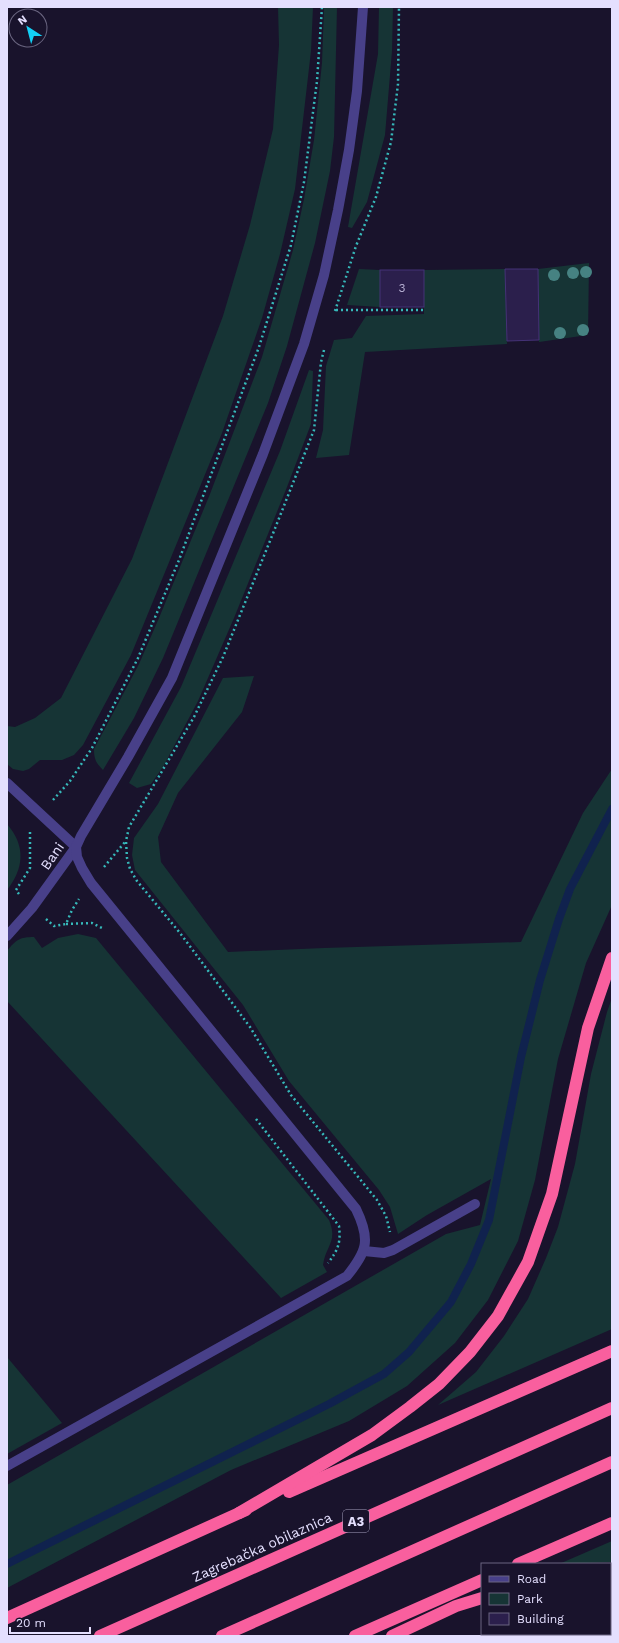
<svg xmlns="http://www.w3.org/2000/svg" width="619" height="1643" viewBox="0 0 619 1643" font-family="'Work Sans',sans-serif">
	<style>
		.green { fill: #163435 }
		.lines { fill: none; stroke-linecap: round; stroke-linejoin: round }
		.stream { stroke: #10224e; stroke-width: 8 }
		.building { fill: #2b1f4c; stroke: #453277 }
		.path { stroke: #36b9ba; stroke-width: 2.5; stroke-dasharray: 2 3; stroke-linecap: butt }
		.lane { stroke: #484089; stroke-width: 10 }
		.street { stroke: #484089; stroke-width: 10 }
		.highway { stroke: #f95f9e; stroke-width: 12 }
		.tree { fill: #468282 }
		.labels { text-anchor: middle; stroke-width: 3; stroke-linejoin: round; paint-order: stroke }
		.number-label { font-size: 12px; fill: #b6afd2 }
		.shield { fill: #19132c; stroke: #a7a2bf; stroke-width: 1 }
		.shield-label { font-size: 13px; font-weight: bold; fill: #e4dffe }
		.street-label { font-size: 14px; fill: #e4dffe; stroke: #19132c }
	</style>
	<rect width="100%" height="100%" fill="#19132c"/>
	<!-- green -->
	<g class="green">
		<path d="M 278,7 L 313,7 L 311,51 L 295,189 L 280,254 L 262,318 L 222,433 L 131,655 L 83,745 L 74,755 L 62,760 L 40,760 L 29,769 L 23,771 L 13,769 L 7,764 L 7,726 L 15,727 L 35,718 L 61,698 L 132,559 L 223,316 L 250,225 L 273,129 L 279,45 Z"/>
		<path d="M 324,7 L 337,7 L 334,137 L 330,171 L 315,243 L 287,346 L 268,403 L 163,658 L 134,718 L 103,770 C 96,763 94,759 94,749 L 139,664 L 159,618 L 210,494 L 262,357 L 293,250 L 304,199 L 314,140 L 322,63 Z"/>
		<path d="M 379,7 L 393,7 L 392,51 L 385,135 L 367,202 L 352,228 L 348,227 L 378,54 Z"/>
		<path d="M 589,263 L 588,335 L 539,342 L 538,269 Z"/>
		<path d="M 359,269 L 380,270 L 380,307 L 347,305 Z"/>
		<path d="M 505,269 L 507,344 L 365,352 L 349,455 L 316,458 L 323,430 L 326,366 L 334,340 L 352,338 L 366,316 L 424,314 L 424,270 Z"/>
		<path d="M 309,370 L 313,371 L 311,424 L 287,487 L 234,618 L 198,701 L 163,767 L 151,784 L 137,788 L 129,783 L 181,687 L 280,451 Z"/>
		<path d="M 254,676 L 242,712 L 178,793 L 158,837 L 161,862 L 228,952 L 324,948 L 521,942 L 583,813 L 612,769 L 612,905 L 586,963 L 558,1059 L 535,1180 L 518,1241 L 488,1300 L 455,1343 L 407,1386 L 349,1421 L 231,1470 L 7,1588 L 7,1485 L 446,1234 L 480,1225 L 491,1179 L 427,1215 L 398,1234 L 390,1207 L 379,1190 L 289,1081 L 243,1005 L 135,870 L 132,855 L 134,838 L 158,804 L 223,678 Z"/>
		<path d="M 7,824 C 26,846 24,868 7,890 Z"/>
		<path d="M 78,934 L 96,938 L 329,1220 C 338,1242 326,1245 323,1265 L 327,1272 L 281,1298 L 7,1001 L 7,951 C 16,940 19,937 34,937 L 42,948 L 58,938 Z"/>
		<path d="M 612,998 L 612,1329 L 438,1405 L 476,1372 L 504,1336 L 528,1299 L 546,1258 L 558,1227 L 575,1164 L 591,1074 L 607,1012 Z"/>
		<path d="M 7,1357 L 62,1423 L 7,1454 Z"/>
		<path d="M 612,1541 L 612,1562 L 559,1564 Z"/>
	</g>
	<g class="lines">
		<!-- stream -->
		<path class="stream" d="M 7,1564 L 329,1404 L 384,1374 L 409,1352 L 451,1302 L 471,1264 L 489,1220 L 521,1057 L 540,980 L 559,919 L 570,889 L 612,809"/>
	</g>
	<!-- building -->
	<g class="building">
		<path d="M 505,269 L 538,269 L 539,340 L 507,341 Z"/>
		<rect x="380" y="270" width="44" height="37"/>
	</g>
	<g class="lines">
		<!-- path -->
		<g class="path">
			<path d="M 336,310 L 424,310"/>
			<path d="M 335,311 L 356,246 L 376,197 L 391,142 L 398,84 L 399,7"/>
			<path d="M 324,350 L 321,362 L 314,430 L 274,531 L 223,657 L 194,717 L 129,827 L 126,841 L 127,858 L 130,869 L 137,881 L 180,933 L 250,1027 L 291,1095 L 377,1200 L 386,1216 L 390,1232"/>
			<path d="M 53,800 L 70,781 L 92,748 L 138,658 L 179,560 L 259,347 L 291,245 L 304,182 L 317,81 L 322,7"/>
			<path d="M 104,867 L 125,842"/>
			<path d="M 19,894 L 16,890 L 30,868 L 30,831"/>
			<path d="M 46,919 L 54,926 L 66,924 L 72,910 L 79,899"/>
			<path d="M 66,924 L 92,923 L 102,928"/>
			<path d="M 256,1119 L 339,1226 C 341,1243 338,1250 328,1263"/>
		</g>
		<!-- lane -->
		<path class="lane" d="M 364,1251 L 384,1253 L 393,1250 L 475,1204"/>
		<!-- street -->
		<g class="street">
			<path d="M 7,783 L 76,847"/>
			<path d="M 7,936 L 32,908 L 76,847"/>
			<path d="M 7,1466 L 347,1276 C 367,1251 371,1240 356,1209 L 91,883 L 82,868 L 77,857 L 76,847 L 81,836 L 128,757 L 172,678 L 263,454 L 304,344 L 324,275 L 338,210 L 349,150 L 357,91 L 363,7"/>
		</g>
		<!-- highway -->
		<g class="highway">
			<path d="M 289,1492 L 612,1351"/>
			<path d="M 239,1513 L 372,1435 L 410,1407 L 439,1384 L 470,1352 L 498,1316 L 528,1262 L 552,1194 L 588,1028 L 612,958"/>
			<path d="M 518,1564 L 612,1523"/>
			<path d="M 610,1577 L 612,1577"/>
			<path d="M 7,1618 L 246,1510"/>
			<path d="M 100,1636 L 612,1408"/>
			<path d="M 222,1636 L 612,1462"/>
			<path d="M 355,1636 L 482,1580"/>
			<path d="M 392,1636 L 456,1606 L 482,1598"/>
		</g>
	</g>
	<!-- trees -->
	<g class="tree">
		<circle cx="586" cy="272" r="6"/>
		<circle cx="573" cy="273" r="6"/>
		<circle cx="554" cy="275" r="6"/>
		<circle cx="583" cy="330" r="6"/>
		<circle cx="560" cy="333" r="6"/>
	</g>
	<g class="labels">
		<!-- number labels -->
		<g class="number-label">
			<text x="402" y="292">3</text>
		</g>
		<!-- shield labels -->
		<rect class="shield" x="343" y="1510" width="26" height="22" rx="3"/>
		<g class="shield-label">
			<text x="356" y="1526">A3</text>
		</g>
		<!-- street labels -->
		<g class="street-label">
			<text transform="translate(52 856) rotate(-55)" y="5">Bani</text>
			<text transform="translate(262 1547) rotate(-24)" y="5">Zagrebačka obilaznica</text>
		</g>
	</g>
	<!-- border -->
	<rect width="619" height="1643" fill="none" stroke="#e4dffe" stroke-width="16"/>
	<!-- legend -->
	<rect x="481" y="1563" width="130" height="72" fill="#19132c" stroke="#6a6580"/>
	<rect x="489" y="1576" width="20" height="6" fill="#484089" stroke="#6a6580"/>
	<text x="517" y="1583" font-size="12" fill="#e4dffe">Road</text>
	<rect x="489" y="1593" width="20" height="12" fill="#163435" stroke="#6a6580"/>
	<text x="517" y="1603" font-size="12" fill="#e4dffe">Park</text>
	<rect x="489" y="1613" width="20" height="12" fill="#2b1f4c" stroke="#6a6580"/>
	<text x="517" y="1623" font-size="12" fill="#e4dffe">Building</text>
	<!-- north arrow -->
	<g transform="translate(28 28) rotate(324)"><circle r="19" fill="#19132c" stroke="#6a6580"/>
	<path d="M0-3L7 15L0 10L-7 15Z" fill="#13d0f6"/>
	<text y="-6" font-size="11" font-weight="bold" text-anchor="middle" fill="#e4dffe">N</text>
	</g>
	<!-- scale -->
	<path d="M10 1627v6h80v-6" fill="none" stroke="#e4dffe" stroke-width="2"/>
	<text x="16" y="1627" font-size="12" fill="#e4dffe" stroke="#19132c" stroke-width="3" paint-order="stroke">20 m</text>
</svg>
